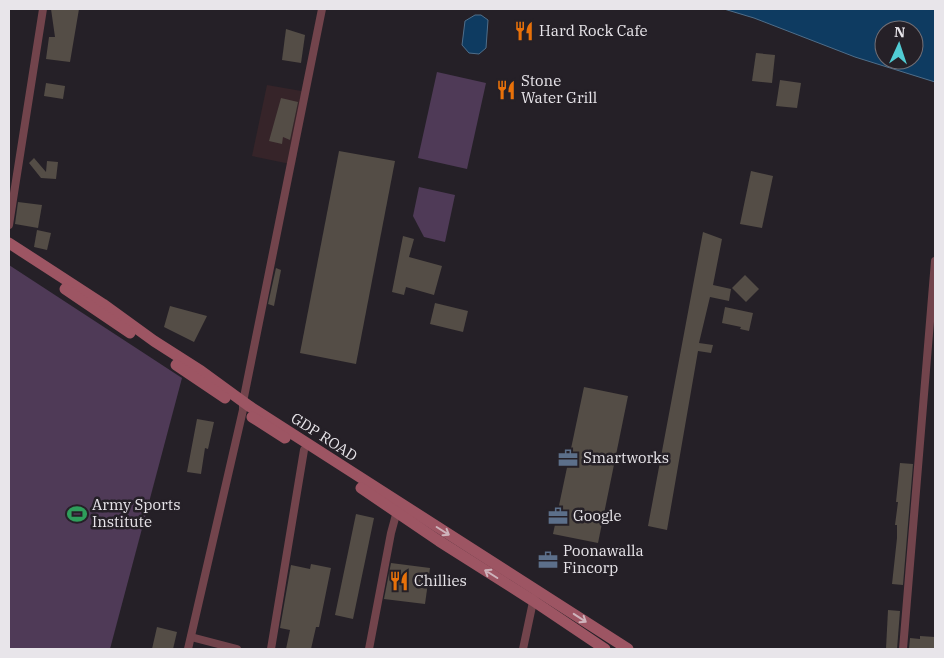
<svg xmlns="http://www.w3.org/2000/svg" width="944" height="658" viewBox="0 0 944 658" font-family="'IBM Plex Serif',serif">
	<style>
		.commercial { fill: #362429 }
		.green { fill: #4f3a57 }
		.water { fill: #0e3b61; stroke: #4f6e8a; fill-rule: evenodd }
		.building { fill: #544d46 }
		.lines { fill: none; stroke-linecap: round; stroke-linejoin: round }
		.street { stroke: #72444c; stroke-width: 8 }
		.secondary { stroke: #9d5563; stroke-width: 11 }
		.oneway { stroke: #ceb3bb }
		.labels { text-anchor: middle; stroke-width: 5; stroke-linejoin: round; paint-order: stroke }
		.poi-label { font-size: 15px; fill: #e8e5ea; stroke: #252027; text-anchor: start }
		.street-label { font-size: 15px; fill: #e8e5ea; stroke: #252027 }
	</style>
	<rect width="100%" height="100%" fill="#252027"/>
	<!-- commercial -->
	<path class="commercial" d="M 267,85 L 307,92 L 295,165 L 252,156 Z"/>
	<!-- green -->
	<g class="green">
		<path d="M 437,72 L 486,83 L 467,169 L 418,158 Z"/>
		<path d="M 419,187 L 455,195 L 445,242 L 424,237 L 413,216 Z"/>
		<path d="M 9,265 L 182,378 L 110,649 L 9,649 Z"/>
	</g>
	<!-- water -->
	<g class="water">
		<path d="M 724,9 L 935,9 L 935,82 L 855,57 L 754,18 ZM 884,30 L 914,30 L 914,60 L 884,60 Z"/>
		<path d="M 475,15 L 481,15 L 488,20 L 486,48 L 479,54 L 469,53 L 462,45 L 465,21 Z"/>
	</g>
	<!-- building -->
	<g class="building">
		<path d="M 51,9 L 79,9 L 70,62 L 46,59 L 49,37 L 55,37 Z"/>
		<path d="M 286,29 L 305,35 L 301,63 L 282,60 Z"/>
		<path d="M 756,53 L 775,55 L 772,83 L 752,81 Z"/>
		<path d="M 780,80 L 801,83 L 797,108 L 776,106 Z"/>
		<path d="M 46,83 L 65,86 L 63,99 L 44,96 Z"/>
		<path d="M 281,98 L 298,102 L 290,140 L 283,137 L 282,144 L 269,141 Z"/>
		<path d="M 339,151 L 395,161 L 356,364 L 300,353 Z"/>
		<path d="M 34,158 L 46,172 L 47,161 L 58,162 L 56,179 L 41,178 L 29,163 Z"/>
		<path d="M 751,171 L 773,176 L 762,228 L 740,224 Z"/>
		<path d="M 18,202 L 42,205 L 38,228 L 15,224 Z"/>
		<path d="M 37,230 L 51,233 L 47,250 L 34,247 Z"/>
		<path d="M 703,232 L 722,239 L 713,285 L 731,289 L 729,301 L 710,297 L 699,343 L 713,345 L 711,353 L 698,351 L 667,530 L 648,526 Z"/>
		<path d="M 403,236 L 414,239 L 409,257 L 442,266 L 434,295 L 406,287 L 404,295 L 392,292 Z"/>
		<path d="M 276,268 L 281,270 L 274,306 L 268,304 Z"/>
		<path d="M 745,275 L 759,289 L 746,302 L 732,288 Z"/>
		<path d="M 435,303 L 468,311 L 463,332 L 430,324 Z"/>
		<path d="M 170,306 L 207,316 L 194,342 L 164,327 Z"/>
		<path d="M 725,307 L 753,313 L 749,331 L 740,329 L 741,327 L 722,323 Z"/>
		<path d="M 584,387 L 628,396 L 598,543 L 553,534 Z"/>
		<path d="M 197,419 L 214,422 L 208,449 L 205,448 L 201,474 L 187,472 Z"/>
		<path d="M 900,463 L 913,464 L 903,585 L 892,584 L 897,538 L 897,525 L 895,525 L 898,502 L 896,502 Z"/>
		<path d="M 356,514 L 374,518 L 353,619 L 335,615 Z"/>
		<path d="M 391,563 L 430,568 L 425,604 L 384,599 Z"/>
		<path d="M 311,564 L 331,568 L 319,627 L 316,627 L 311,649 L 286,649 L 290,630 L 280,628 L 291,565 L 310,569 Z"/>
		<path d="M 888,610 L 900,611 L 897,649 L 886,649 Z"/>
		<path d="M 157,627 L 177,632 L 173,649 L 152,649 Z"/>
		<path d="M 920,636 L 935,637 L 935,649 L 909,649 L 910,638 L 920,639 Z"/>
	</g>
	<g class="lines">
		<!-- street -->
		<g class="street">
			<path d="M 9,225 L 43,9"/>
			<path d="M 191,637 L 237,649"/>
			<path d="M 188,649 L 243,410 L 243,402 L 322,9"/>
			<path d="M 271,649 L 304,450"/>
			<path d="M 369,649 L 391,533 L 397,511"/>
			<path d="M 523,649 L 534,597"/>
			<path d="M 903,649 L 935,261"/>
		</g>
		<!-- secondary -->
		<g class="secondary">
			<path d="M 9,243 L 103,304 L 154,341 L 201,371 L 249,406 L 628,649"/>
			<path d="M 65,289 L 130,333"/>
			<path d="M 176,365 L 225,398"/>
			<path d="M 252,417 L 285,438"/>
			<path d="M 361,488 L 439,541 L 532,600 L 605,649"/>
		</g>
	</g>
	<!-- one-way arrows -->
	<defs><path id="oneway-shaft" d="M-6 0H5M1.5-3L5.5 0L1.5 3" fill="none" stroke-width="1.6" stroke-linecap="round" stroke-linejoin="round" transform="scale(1.25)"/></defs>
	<g class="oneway">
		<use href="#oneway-shaft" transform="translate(443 531) rotate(32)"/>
		<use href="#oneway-shaft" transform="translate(491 574) rotate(-148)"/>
		<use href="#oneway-shaft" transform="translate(580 618) rotate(33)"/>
	</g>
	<!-- icons -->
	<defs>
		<symbol id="restaurant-bare" viewBox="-9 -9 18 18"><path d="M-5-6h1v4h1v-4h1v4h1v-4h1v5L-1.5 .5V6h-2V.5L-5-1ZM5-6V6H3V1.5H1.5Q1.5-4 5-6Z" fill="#e8710a" stroke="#252027" stroke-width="2.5" paint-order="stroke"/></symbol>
		<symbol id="office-bare" viewBox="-9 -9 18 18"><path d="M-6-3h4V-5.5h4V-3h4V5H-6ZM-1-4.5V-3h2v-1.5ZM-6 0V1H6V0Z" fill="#5c6f8a" stroke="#252027" stroke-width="2.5" paint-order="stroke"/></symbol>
		<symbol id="stadium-bare" viewBox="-9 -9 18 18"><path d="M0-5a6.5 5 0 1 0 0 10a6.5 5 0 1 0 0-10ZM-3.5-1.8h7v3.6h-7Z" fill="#2e9e5b" stroke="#252027" stroke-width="2.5" paint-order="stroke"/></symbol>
	</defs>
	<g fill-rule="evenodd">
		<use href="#restaurant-bare" x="510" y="17" width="28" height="28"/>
		<use href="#restaurant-bare" x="492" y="76" width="28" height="28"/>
		<use href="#office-bare" x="554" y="444" width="28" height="28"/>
		<use href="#stadium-bare" x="63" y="500" width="28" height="28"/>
		<use href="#office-bare" x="544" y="502" width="28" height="28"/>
		<use href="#office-bare" x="534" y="546" width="28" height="28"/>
		<use href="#restaurant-bare" x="385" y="567" width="28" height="28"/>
	</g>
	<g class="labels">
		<!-- poi labels -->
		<g class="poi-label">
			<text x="539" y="36">Hard Rock Cafe</text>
			<text x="521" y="86">Stone<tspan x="521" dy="17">Water Grill</tspan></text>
			<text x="583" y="463">Smartworks</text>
			<text x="92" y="510">Army Sports<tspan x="92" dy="17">Institute</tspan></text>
			<text x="573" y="521">Google</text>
			<text x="563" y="556">Poonawalla<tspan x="563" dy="17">Fincorp</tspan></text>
			<text x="414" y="586">Chillies</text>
		</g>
		<!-- street labels -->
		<g class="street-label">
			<text transform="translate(324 437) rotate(33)" y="5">GDP ROAD</text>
		</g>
	</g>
	<!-- border -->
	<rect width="944" height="658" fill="none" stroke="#e8e5ea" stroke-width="20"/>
	<!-- north arrow -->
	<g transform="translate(899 45) rotate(3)"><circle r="24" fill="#252027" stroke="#736f75"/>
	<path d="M0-4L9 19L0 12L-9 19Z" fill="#51ccd4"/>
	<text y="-8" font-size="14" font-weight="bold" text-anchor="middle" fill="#e8e5ea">N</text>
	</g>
</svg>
